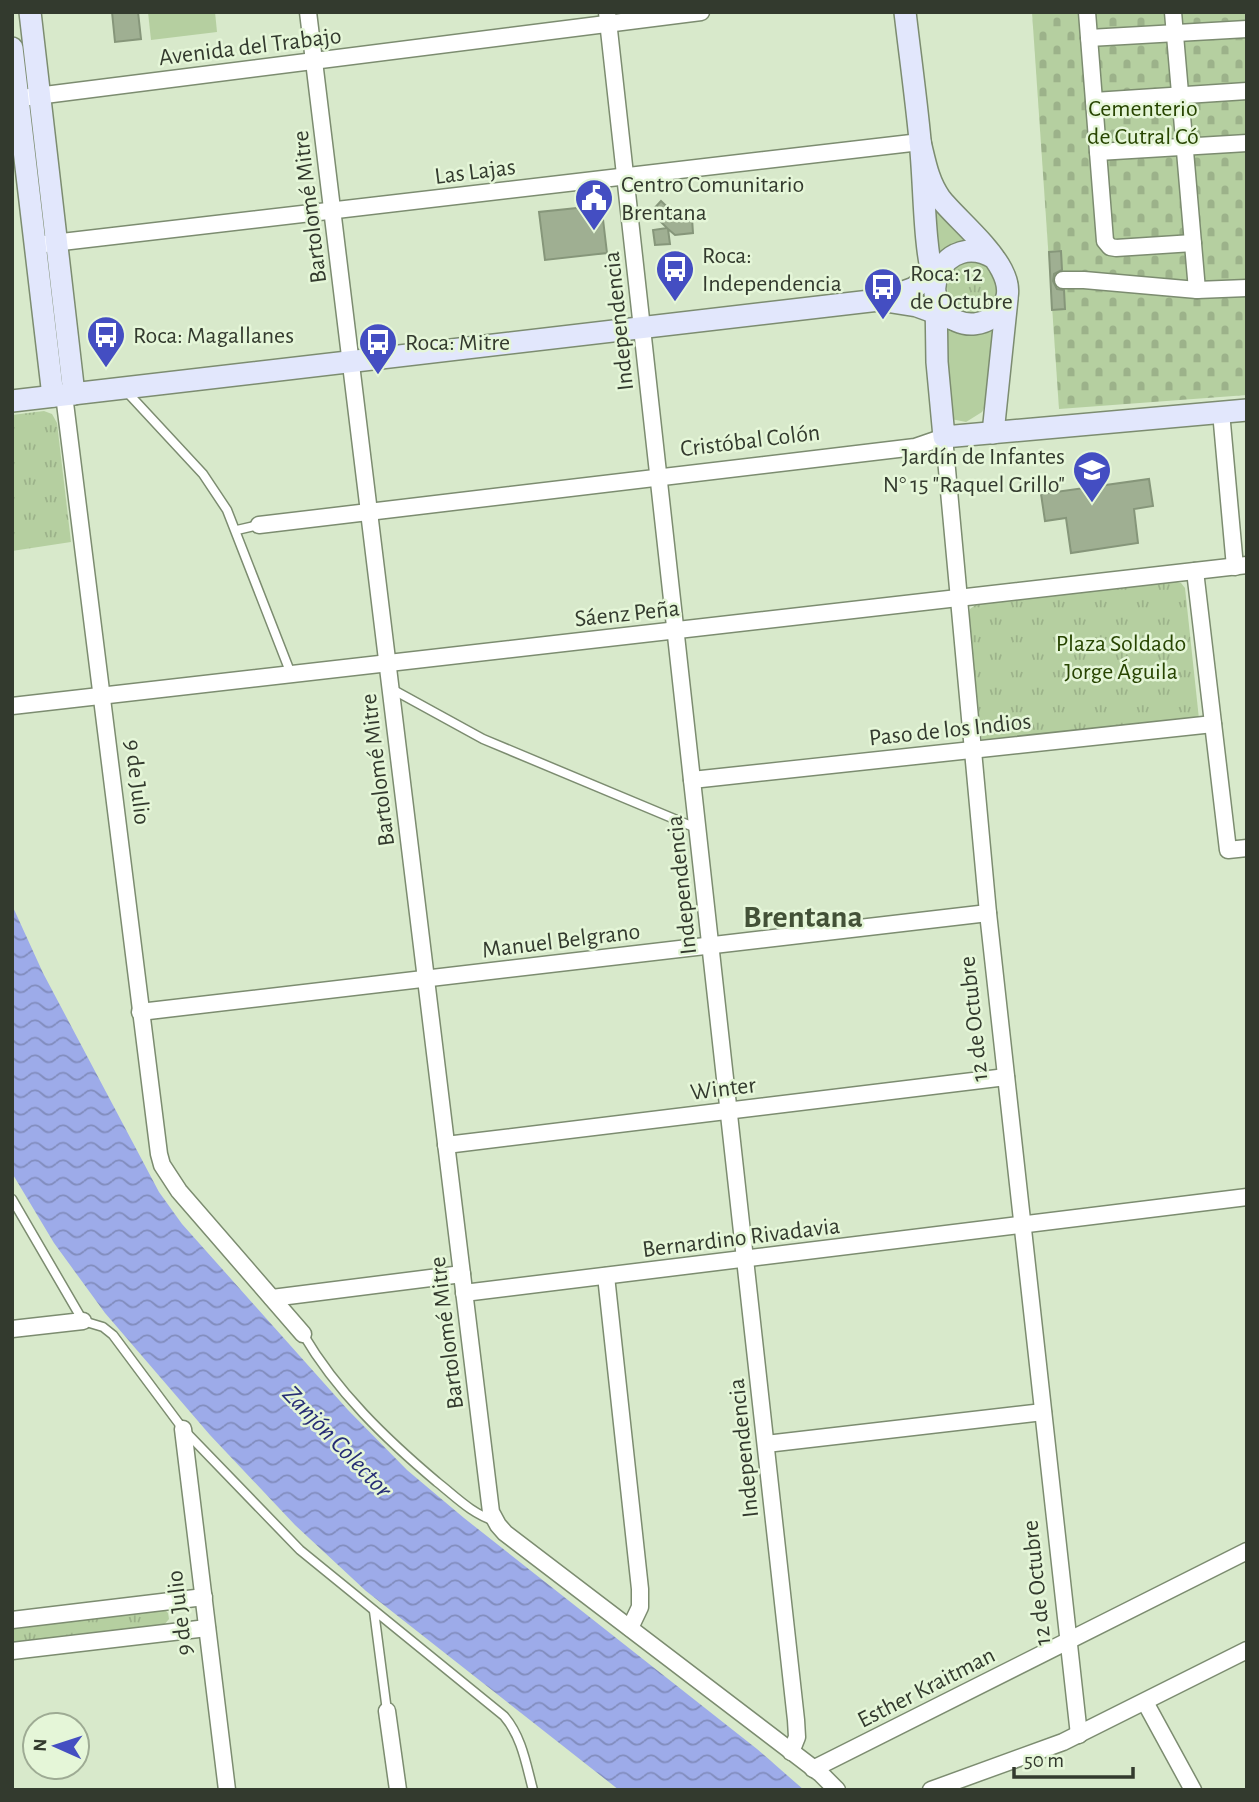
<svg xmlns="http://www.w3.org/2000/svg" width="1259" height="1802" viewBox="0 0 1259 1802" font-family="'Alegreya Sans',sans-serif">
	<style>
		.grass { fill: #b5cfa0 }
		.cemetery { fill: url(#cemetery-stones) }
		.park { fill: url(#park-tufts) }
		.water { fill: url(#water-waves) }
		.building { fill: #9faf92; stroke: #86967a; stroke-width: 2 }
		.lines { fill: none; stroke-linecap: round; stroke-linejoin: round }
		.lane-casing { stroke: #7c8c70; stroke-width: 11 }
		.street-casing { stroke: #7c8c70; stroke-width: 19 }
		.secondary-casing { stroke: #7c8c70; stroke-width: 24 }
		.lane { stroke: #fff; stroke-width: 8 }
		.street { stroke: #fff; stroke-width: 16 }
		.secondary { stroke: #e2e7fc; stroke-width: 21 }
		.labels { text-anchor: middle; stroke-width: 5; stroke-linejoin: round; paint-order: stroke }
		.street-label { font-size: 24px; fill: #333a2e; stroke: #e5f6d8 }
		.park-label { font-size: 24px; fill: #274400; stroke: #e5f6d8 }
		.poi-label { font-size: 24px; fill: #333a2e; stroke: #e5f6d8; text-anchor: start }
		.water-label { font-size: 26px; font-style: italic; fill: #262d74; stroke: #e5f6d8 }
		.district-label { font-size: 32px; font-weight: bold; fill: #435137; stroke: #e5f6d8 }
	</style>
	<defs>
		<pattern id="cemetery-stones" width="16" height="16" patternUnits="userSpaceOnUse" patternTransform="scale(1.75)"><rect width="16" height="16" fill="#b5cfa0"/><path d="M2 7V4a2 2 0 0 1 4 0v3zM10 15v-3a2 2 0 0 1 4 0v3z" fill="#9cb28a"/></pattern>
		<pattern id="park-tufts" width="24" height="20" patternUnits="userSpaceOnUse" patternTransform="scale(1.75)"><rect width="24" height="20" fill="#b5cfa0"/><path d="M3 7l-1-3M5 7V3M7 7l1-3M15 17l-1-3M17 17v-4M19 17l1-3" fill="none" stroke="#9cb28a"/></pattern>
		<pattern id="water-waves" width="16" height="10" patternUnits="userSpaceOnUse" patternTransform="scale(1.75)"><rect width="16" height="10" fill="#9dabe9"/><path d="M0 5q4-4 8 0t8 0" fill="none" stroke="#818cbd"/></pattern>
	</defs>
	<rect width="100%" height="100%" fill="#d8e9cb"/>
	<!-- grass -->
	<g class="grass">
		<path d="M 148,12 L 215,12 L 217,32 L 151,40 Z"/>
		<path d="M 930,204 L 965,240 L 952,243 L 939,254 Z"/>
		<path d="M 942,321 L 976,334 L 995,328 L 988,400 L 982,412 L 966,422 L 951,419 Z"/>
	</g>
	<!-- cemetery -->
	<path class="cemetery" d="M 1032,12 L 1247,12 L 1247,395 L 1059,409 Z"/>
	<!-- park -->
	<g class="park">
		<circle cx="972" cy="287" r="25"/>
		<path d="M 44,411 L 52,414 L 57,423 L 71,542 L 12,551 L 12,415 Z"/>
		<path d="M 1171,581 L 1181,583 L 1185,588 L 1199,719 L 982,742 L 968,616 L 970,609 L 978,603 Z"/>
		<path d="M 164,1609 L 168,1613 L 169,1619 L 164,1625 L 12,1644 L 12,1627 Z"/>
	</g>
	<!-- water -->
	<path class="water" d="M 12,905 L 43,973 L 159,1192 L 182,1224 L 348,1410 L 407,1470 L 464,1518 L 757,1749 L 804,1790 L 619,1790 L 366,1591 L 295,1525 L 210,1435 L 105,1313 L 54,1243 L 12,1173 Z"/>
	<!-- building -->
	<g class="building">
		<path d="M 112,12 L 138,12 L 141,39 L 115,42 Z"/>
		<path d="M 661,201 L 680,219 L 692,218 L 693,233 L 675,235 L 668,229 L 670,244 L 655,245 L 653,230 L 667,228 L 651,212 Z"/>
		<path d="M 596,206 L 602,211 L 607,253 L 545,260 L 539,212 Z"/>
		<path d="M 1061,251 L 1062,270 L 1054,274 L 1053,281 L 1057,289 L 1064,290 L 1065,309 L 1052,310 L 1049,252 Z"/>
		<path d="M 1149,479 L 1153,506 L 1134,509 L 1138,543 L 1071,553 L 1066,518 L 1045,521 L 1041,494 Z"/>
	</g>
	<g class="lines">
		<defs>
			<g id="lane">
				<path d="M 126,391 L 203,474 L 227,510 L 291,674"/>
				<path d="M 237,530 L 259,525"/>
				<path d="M 390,688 L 483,739 L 696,828"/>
				<path d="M 12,1199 L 83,1321 L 103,1327 L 113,1335 L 183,1429 L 300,1550 L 504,1716 C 522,1737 526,1764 533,1790"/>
				<path d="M 303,1334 C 337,1392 386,1439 437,1482 C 456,1497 472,1514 495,1521"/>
				<path d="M 374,1611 L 387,1711"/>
			</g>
			<g id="street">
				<path d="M 308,12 L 491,1512 L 498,1525 L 505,1533 L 821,1774 L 837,1790"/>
				<path d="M 607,12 L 796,1720 L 797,1737 L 791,1752"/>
				<path d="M 1087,12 L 1105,241 L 1110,247 L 1116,248 L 1193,243"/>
				<path d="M 1173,12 L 1197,290"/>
				<path d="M 1089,38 L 1247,29"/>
				<path d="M 29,97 L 701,12"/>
				<path d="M 1094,101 L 1247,91"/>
				<path d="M 1098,152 L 1247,143"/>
				<path d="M 36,245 L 920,142"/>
				<path d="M 1063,280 L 1084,280 L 1197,290 L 1247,288"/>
				<path d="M 64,395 L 159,1154 L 162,1165 L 179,1191 L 303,1334"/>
				<path d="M 1221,412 L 1235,567"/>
				<path d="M 259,525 L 915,447 L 944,437 L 988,913 L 1079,1735"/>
				<path d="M 1195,571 L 1228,850 L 1247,848"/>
				<path d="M 12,706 L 1247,565"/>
				<path d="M 692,780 L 1213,724"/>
				<path d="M 140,1012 L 988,913"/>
				<path d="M 446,1145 L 1006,1077"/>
				<path d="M 606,1276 L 640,1589 L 640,1607 L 630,1628"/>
				<path d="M 464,1293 L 1247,1197"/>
				<path d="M 272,1298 L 462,1274"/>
				<path d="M 12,1329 L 83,1321"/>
				<path d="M 183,1429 L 227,1790"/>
				<path d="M 766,1444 L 1043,1412"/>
				<path d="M 12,1620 L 204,1597"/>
				<path d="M 12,1651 L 207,1628"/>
				<path d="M 1145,1702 L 1193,1790"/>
				<path d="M 387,1711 L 398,1790"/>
				<path d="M 813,1769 L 1247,1551"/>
				<path d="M 931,1790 L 1063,1742 L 1247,1650"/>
			</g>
			<g id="secondary">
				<path d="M 30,12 L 74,394"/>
				<path d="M 905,12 C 910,55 916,98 920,140 C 925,189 923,237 934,285"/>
				<path d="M 12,48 L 53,396"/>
				<path d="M 920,142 C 925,162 928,181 940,198 C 961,226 1041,283 992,317 C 982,325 968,326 957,321 C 910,300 945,229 994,258"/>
				<path d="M 936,296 L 937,362 L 944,437 L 1247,410"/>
				<path d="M 884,299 L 914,288 L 941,267"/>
				<path d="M 12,401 L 879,300 L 917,306 L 953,319"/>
				<path d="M 993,433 L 1007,299"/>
			</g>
		</defs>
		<!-- lane casing -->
		<use href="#lane" class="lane-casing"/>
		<!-- street casing -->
		<use href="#street" class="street-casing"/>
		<!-- secondary casing -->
		<use href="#secondary" class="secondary-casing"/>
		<!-- lane -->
		<use href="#lane" class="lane"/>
		<!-- street -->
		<use href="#street" class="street"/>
		<!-- secondary -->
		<use href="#secondary" class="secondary"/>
	</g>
	<!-- icons -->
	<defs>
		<symbol id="civic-pin" viewBox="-11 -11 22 30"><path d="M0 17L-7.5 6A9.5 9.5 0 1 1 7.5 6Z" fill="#444ec2" stroke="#e5f6d8"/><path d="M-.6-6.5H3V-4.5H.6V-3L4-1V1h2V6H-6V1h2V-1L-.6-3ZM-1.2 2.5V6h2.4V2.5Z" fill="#fff"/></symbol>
		<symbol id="bus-pin" viewBox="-11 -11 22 30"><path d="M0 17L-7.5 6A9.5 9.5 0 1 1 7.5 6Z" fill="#444ec2" stroke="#e5f6d8"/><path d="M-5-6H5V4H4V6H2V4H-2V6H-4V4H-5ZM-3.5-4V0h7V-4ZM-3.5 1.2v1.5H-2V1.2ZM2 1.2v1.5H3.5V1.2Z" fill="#fff"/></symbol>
		<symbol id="school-pin" viewBox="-11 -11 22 30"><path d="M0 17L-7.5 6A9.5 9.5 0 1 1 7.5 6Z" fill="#444ec2" stroke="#e5f6d8"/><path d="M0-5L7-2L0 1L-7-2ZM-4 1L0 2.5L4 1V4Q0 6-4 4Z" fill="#fff"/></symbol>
	</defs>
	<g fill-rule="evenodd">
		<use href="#civic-pin" x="572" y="176" width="44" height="60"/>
		<use href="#bus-pin" x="653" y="247" width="44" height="60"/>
		<use href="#bus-pin" x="861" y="265" width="44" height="60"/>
		<use href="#bus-pin" x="84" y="313" width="44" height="60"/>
		<use href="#bus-pin" x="356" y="320" width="44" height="60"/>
		<use href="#school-pin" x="1070" y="448" width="44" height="60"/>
	</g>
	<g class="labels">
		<!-- street labels -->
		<g class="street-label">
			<text transform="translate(250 46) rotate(-7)" y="8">Avenida del Trabajo</text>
			<text transform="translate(475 171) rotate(-7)" y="8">Las Lajas</text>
			<text transform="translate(309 207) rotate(-97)" y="8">Bartolomé Mitre</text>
			<text transform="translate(618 321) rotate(-96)" y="8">Independencia</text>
			<text transform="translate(750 440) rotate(-7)" y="8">Cristóbal Colón</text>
			<text transform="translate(627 613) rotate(-6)" y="8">Sáenz Peña</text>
			<text transform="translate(950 729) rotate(-6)" y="8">Paso de los Indios</text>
			<text transform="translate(377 770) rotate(-97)" y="8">Bartolomé Mitre</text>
			<text transform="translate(138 782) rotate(83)" y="8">9 de Julio</text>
			<text transform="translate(681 885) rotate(-96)" y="8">Independencia</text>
			<text transform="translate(561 940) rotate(-7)" y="8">Manuel Belgrano</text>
			<text transform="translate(973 1019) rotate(-96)" y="8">12 de Octubre</text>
			<text transform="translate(723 1088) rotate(-7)" y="8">Winter</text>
			<text transform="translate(741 1237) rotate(-7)" y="8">Bernardino Rivadavia</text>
			<text transform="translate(446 1333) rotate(-97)" y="8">Bartolomé Mitre</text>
			<text transform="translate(743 1448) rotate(-96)" y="8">Independencia</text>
			<text transform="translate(1036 1583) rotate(-96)" y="8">12 de Octubre</text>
			<text transform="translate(179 1613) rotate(-97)" y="8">9 de Julio</text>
			<text transform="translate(926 1687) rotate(-27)" y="8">Esther Kraitman</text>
		</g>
		<!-- park labels -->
		<g class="park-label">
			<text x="1143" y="116">Cementerio<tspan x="1143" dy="28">de Cutral Có</tspan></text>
			<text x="1121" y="651">Plaza Soldado<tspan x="1121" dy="28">Jorge Águila</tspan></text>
		</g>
		<!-- poi labels -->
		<g class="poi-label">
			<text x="621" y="192">Centro Comunitario<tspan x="621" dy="28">Brentana</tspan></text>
			<text x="702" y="263">Roca:<tspan x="702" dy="28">Independencia</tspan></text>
			<text x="910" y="281">Roca: 12<tspan x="910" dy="28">de Octubre</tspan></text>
			<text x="133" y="343">Roca: Magallanes</text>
			<text x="405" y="350">Roca: Mitre</text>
			<text x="1065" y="464" text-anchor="end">Jardín de Infantes<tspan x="1065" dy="28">N° 15 "Raquel Grillo"</tspan></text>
		</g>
		<!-- water labels -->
		<g class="water-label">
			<text transform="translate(338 1441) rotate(46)" y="9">Zanjón Colector</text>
		</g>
		<!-- district labels -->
		<g class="district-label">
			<text x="803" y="927">Brentana</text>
		</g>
	</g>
	<!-- border -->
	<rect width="1259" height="1802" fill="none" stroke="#333a2e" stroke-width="28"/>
	<!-- north arrow -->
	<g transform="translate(56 1746) rotate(273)"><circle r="33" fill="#e5f6d8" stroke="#9eab94" stroke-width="2"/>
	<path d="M0-5L12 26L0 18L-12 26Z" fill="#444ec2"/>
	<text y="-10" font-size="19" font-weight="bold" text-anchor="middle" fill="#333a2e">N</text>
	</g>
	<!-- scale -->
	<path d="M1014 1767v10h119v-10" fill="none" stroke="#333a2e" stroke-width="3.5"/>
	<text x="1024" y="1767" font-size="21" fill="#333a2e" stroke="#e5f6d8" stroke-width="5" paint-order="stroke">50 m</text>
</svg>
